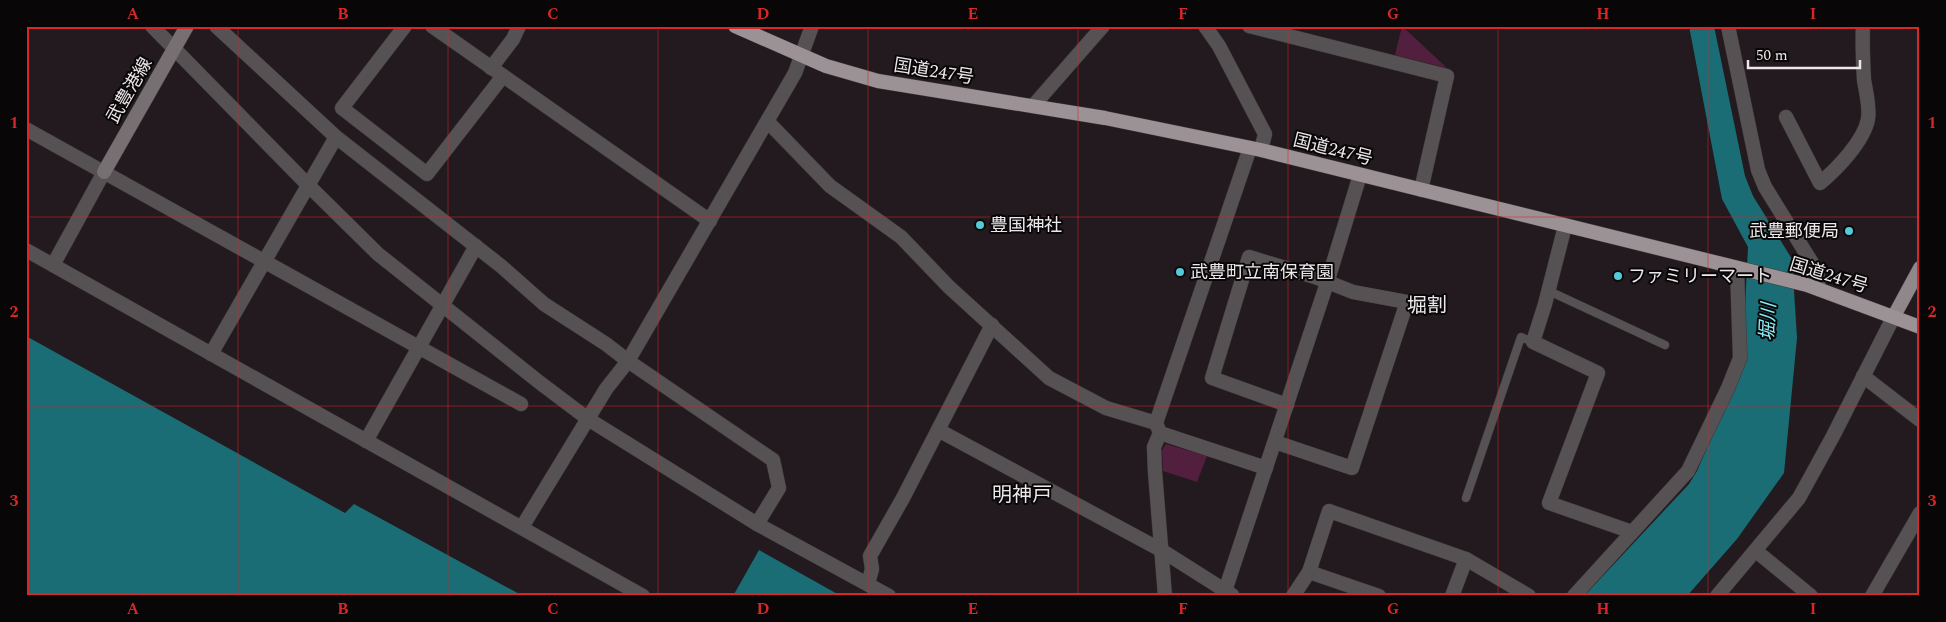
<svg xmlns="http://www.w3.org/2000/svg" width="1946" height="622" viewBox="0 0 1946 622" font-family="Spectral,'Noto Sans JP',serif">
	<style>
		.green { fill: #531f3e }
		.water { fill: #1a6d74 }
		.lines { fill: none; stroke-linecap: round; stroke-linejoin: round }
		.service-casing { stroke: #3e373a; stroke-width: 9 }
		.minor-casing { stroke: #3e373a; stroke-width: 15 }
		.tertiary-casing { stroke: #3e373a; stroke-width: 15 }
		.secondary-casing { stroke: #3e373a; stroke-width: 15 }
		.primary-casing { stroke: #3e373a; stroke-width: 15 }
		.trunk-casing { stroke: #3e373a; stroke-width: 15 }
		.service { stroke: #565254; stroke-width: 8 }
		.minor { stroke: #565254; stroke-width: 14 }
		.tertiary { stroke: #565254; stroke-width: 14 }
		.secondary { stroke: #777073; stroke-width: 14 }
		.primary { stroke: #90878b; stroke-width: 14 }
		.trunk { stroke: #9c9296; stroke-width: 14 }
		.grid { fill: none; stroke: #d62828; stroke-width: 1; stroke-opacity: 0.55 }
		.poi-dot { fill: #52cbd7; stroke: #090608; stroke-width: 2 }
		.labels { text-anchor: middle; stroke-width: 4; stroke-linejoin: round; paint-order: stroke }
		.street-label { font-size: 18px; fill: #ece7e9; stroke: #090608 }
		.poi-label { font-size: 18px; fill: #ece7e9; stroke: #090608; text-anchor: start }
		.water-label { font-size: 19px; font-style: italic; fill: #8aedf7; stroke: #090608 }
		.quarter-label { font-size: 20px; fill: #ece7e9; stroke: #090608 }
		.neatline { fill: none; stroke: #d62828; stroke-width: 2 }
		.grid-label { font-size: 16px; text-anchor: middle; font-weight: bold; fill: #d62828 }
	</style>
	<rect width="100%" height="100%" fill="#221a1e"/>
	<!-- green -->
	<g class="green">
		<path d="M 1402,26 L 1447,68 L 1395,55 Z"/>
		<path d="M 1166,444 L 1207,456 L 1197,482 L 1163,471 L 1162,450 Z"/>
	</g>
	<!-- water -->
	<g class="water">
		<path d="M 1689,26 L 1714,26 L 1745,176 L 1753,196 L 1792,259 L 1797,338 L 1784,473 L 1737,539 L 1687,596 L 1584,596 L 1689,484 L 1697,471 L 1742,367 L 1748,247 L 1722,199 Z"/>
		<path d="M 26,336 L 345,513 L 354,504 L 523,596 L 26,596 Z"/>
		<path d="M 759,550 L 841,596 L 733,596 Z"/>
	</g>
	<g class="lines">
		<defs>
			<g id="service">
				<path d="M 1549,291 L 1665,345"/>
				<path d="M 1466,498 L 1521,337 L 1533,342"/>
			</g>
			<g id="minor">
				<path d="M 216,26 L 336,137 L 501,266 L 544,304 L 606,344 L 628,361 L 773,460 L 779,488 L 757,524"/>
				<path d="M 405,26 L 342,108 L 427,174 L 503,76"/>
				<path d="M 432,26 L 710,221"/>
				<path d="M 1205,26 L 1219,46 L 1265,134 L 1261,150"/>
				<path d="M 1249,26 L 1447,76 L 1421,190"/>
				<path d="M 1728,26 L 1758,170 L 1765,187 L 1817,271 L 1819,289"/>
				<path d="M 491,68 L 513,39 L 519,26"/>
				<path d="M 1033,106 L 1103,26"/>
				<path d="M 1786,117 L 1820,183 C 1837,169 1864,141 1868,119 C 1870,107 1866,92 1864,80 C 1863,62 1862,45 1863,26"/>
				<path d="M 768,122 L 830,186 L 901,237 L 949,287 L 1049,378 L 1106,408 L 1156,423"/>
				<path d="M 26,129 L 521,404"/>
				<path d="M 1565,226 L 1545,304 L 1533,342 L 1598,373 L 1549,503 L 1632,532"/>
				<path d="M 26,250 L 643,596"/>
				<path d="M 53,265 L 104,172"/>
				<path d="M 211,354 L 336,137"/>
				<path d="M 1863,376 L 1920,420"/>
				<path d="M 938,430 L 1161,550 L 1232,595"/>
				<path d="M 1160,433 L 1266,468"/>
				<path d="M 366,441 L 476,246"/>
				<path d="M 1275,442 L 1352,468 L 1407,302 L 1353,292 L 1315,277 L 1249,257 L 1212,378 L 1287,405"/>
				<path d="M 522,527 L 606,389 L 628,361 L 795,73 L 812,26"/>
				<path d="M 1756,551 L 1811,596"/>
				<path d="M 1309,572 L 1379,596"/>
				<path d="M 868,584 L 872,569 L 870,556 L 903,498 L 992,325"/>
				<path d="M 1225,591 L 1327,283 L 1360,175"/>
				<path d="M 1165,596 L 1155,472 L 1154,447 L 1160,433 L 1156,423 L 1250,148"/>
				<path d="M 1293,596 L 1309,572 L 1329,511 L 1466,559 L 1529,596"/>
				<path d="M 1452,596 L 1466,559"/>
				<path d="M 1574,596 L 1688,471 L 1728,388 L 1740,358 L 1737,268"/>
				<path d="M 1872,596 L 1920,513"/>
			</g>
			<g id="tertiary">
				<path d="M 152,26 L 307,184 L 378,254 L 539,382 L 588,419 L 757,524 L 889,596"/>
				<path d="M 1717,596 L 1799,498 L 1833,436 L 1894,316"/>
			</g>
			<path id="secondary" d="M 104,172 L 187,26"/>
			<path id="primary" d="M 1894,316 L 1920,268"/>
			<path id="trunk" d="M 735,26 L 826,66 L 878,81 L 1105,118 L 1261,150 L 1807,285 L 1920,327"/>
		</defs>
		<!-- service casing -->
		<use href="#service" class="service-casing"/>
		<!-- minor casing -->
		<use href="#minor" class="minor-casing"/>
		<!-- tertiary casing -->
		<use href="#tertiary" class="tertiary-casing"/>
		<!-- secondary casing -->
		<use href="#secondary" class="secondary-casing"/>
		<!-- primary casing -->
		<use href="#primary" class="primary-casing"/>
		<!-- trunk casing -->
		<use href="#trunk" class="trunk-casing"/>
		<!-- service -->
		<use href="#service" class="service"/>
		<!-- minor -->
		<use href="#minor" class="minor"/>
		<!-- tertiary -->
		<use href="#tertiary" class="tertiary"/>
		<!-- secondary -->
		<use href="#secondary" class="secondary"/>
		<!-- primary -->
		<use href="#primary" class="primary"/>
		<!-- trunk -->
		<use href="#trunk" class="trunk"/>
	</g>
	<!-- grid -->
	<path class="grid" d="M 238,26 L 238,596M 448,26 L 448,596M 658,26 L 658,596M 868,26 L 868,596M 1078,26 L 1078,596M 1288,26 L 1288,596M 1498,26 L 1498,596M 1708,26 L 1708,596M 26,217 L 1920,217M 26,406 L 1920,406"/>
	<!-- markers -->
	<g class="poi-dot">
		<circle cx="980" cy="225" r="5"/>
		<circle cx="1849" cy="231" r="5"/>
		<circle cx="1180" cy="272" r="5"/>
		<circle cx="1618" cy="276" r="5"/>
	</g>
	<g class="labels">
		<!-- street labels -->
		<g class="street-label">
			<text transform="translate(934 71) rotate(9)" y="6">国道247号</text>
			<text transform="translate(129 90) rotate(-60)" y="6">武豊港線</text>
			<text transform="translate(1333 149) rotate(14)" y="6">国道247号</text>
			<text transform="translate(1829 275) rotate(17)" y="6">国道247号</text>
		</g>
		<!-- poi labels -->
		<g class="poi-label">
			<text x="990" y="231">豊国神社</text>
			<text x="1839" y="237" text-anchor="end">武豊郵便局</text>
			<text x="1190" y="278">武豊町立南保育園</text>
			<text x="1628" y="282">ファミリーマート</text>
		</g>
		<!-- water labels -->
		<g class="water-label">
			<text transform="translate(1767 322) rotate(-87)" y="7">堀川</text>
		</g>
		<!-- quarter labels -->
		<g class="quarter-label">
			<text x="1427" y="312">堀割</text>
			<text x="1022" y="501">明神戸</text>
		</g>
	</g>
	<!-- border -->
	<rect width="1946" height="622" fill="none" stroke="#090608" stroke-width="55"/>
	<!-- scale -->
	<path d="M1748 60v8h112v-8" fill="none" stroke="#ece7e9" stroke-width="2.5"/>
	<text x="1756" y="60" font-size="15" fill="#ece7e9" stroke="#090608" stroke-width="4" paint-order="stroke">50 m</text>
	<rect x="28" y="28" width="1890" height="566" class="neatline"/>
	<g class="grid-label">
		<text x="133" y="19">A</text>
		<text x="343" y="19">B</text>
		<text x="553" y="19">C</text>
		<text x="763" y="19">D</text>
		<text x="973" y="19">E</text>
		<text x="1183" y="19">F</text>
		<text x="1393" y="19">G</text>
		<text x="1603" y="19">H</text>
		<text x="1813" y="19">I</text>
		<text x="14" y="128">1</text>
		<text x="1932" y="128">1</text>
		<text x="14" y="317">2</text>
		<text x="1932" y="317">2</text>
		<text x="14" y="506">3</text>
		<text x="1932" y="506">3</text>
		<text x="133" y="614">A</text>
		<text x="343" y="614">B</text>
		<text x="553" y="614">C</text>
		<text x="763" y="614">D</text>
		<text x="973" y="614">E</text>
		<text x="1183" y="614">F</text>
		<text x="1393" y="614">G</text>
		<text x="1603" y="614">H</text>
		<text x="1813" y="614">I</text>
	</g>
</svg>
